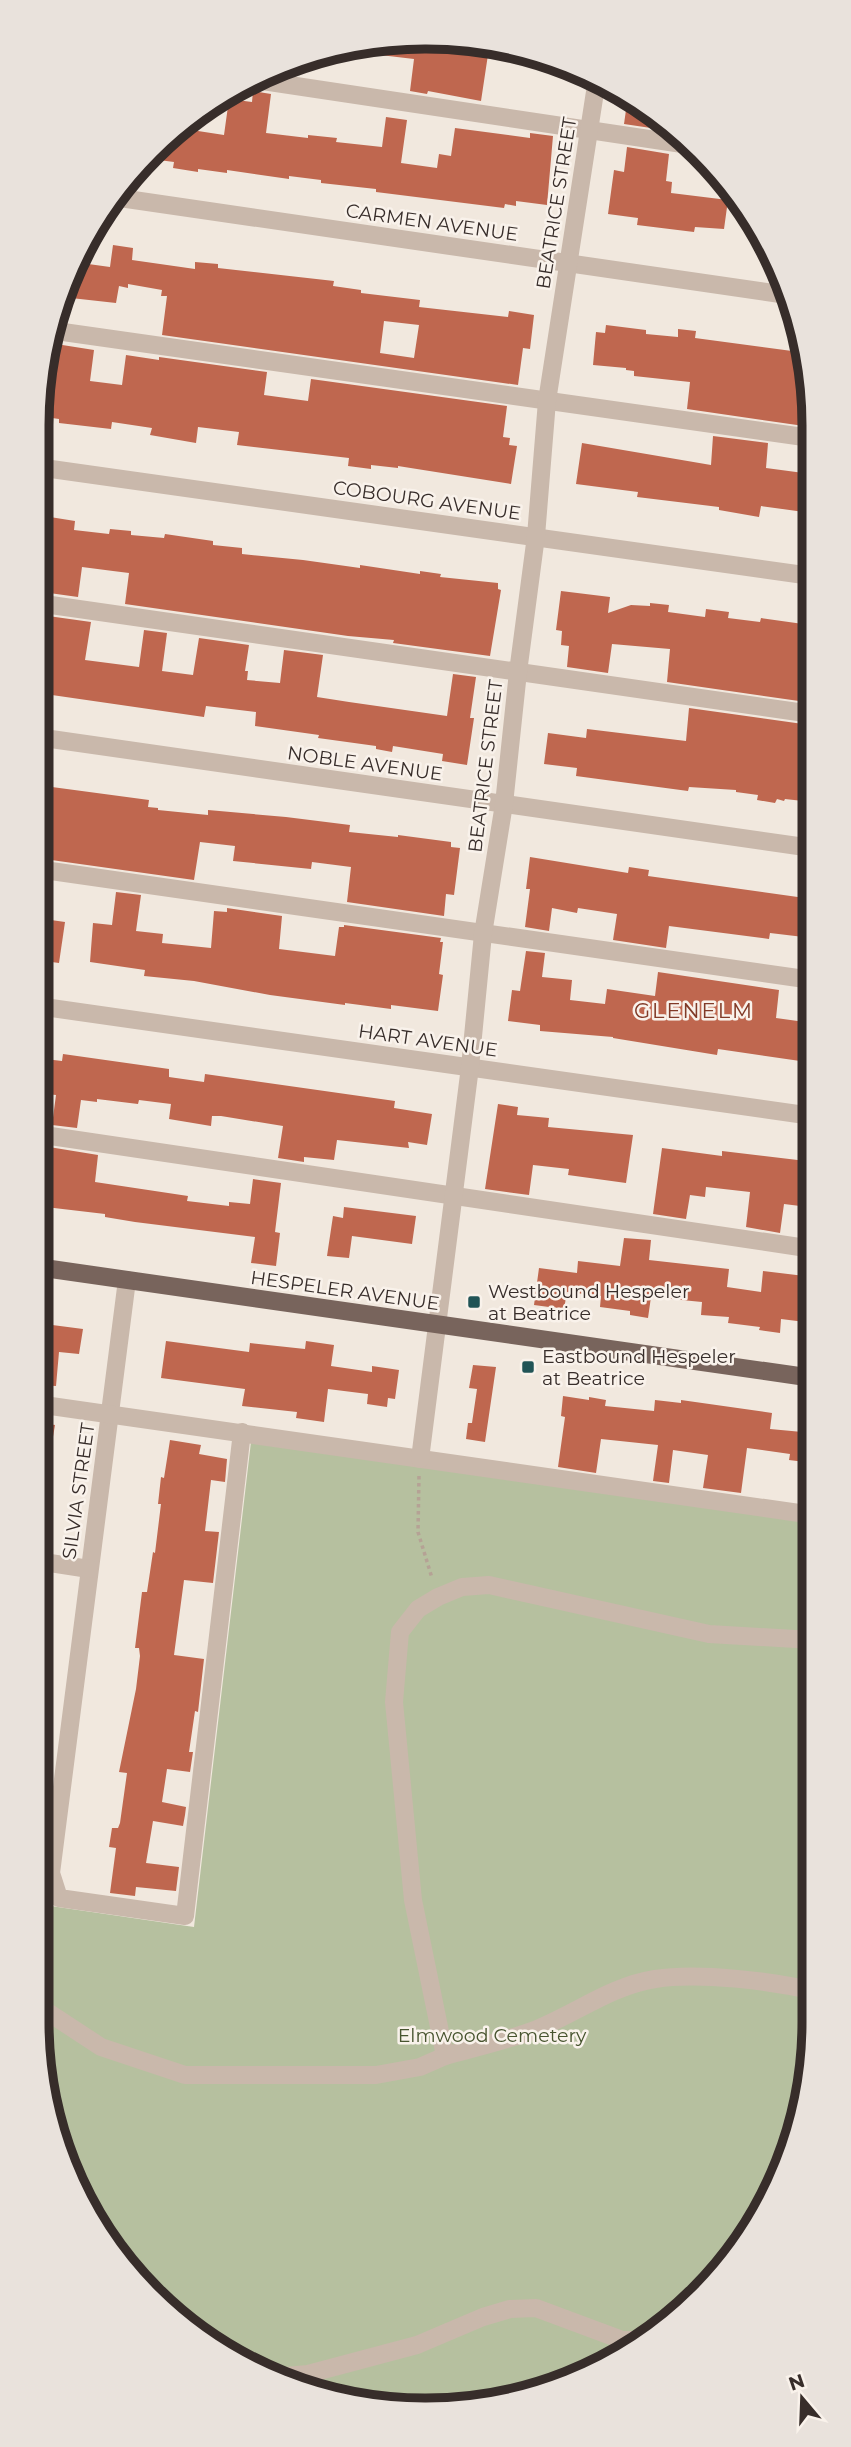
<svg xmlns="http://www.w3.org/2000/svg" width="851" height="2447" viewBox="0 0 851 2447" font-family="Montserrat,sans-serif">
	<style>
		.green { fill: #b6c09f }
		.building { fill: #bf674f; fill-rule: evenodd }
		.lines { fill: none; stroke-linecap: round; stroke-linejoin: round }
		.path { stroke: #b5a295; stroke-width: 3.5; stroke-dasharray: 3.5 3.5; stroke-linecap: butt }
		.minor { stroke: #c9b8ab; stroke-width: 18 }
		.major { stroke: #78645c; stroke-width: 18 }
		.poi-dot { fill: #215456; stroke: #f9f2eb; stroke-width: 2.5 }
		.labels { text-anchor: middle; stroke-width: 5; stroke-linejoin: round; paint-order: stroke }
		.street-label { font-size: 19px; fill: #372d2a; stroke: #f9f2eb }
		.poi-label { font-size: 19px; fill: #372d2a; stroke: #f9f2eb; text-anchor: start }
		.park-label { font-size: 19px; fill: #47542f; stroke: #f9f2eb }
		.neighbourhood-label { font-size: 21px; letter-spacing: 2px; fill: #813a27; stroke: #f9f2eb }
		.rim { fill: none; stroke: #372d2a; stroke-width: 9 }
	</style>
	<rect width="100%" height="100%" fill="#f1e8de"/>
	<!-- green -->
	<path class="green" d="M 251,1442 L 813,1523 L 814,2021 L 801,2122 L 749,2238 L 642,2345 L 526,2397 L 375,2407 L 253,2370 L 133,2278 L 66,2170 L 37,2021 L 37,1904 L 194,1927 Z"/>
	<!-- building -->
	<g class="building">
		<path d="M 374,40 L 489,48 L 481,101 L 428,91 L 427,94 L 410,91 L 414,59 L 363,53 L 364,44 Z"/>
		<path d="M 253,91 L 271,94 L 266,133 L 308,138 L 308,135 L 337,138 L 336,142 L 382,147 L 386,117 L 407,120 L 401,163 L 437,168 L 439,154 L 451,156 L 455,128 L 530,138 L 530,133 L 553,136 L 547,205 L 516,201 L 516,206 L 505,204 L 504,208 L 376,192 L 376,189 L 321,183 L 321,180 L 289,176 L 289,179 L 227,170 L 227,173 L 198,169 L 198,172 L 173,168 L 174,162 L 151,159 L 185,129 L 224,135 L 229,99 L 252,102 Z"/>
		<path d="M 628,96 L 640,105 L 671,131 L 624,124 Z"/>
		<path d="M 627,147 L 669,154 L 666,181 L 672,182 L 671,193 L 728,200 L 724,229 L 695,227 L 694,232 L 637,225 L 638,218 L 608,214 L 614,170 L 624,172 Z"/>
		<path d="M 113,245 L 133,248 L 132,260 L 195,269 L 195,262 L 218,264 L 218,268 L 334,281 L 333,286 L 361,290 L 361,293 L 420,300 L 419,307 L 508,317 L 509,311 L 534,315 L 530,349 L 523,348 L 518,385 L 162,335 L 167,296 L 161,296 L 162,290 L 128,284 L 128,288 L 119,286 L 116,303 L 71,298 L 73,287 L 69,287 L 81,263 L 110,267 ZM 384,321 L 419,325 L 414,358 L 380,353 Z"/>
		<path d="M 606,325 L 646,330 L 646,334 L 678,337 L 678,329 L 696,331 L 695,338 L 792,351 L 792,354 L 805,356 L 811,374 L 811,427 L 687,409 L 690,382 L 634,376 L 634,371 L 626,370 L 626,368 L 593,365 L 596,332 L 605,333 Z"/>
		<path d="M 56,344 L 94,350 L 90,381 L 122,385 L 126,355 L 159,360 L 159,357 L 267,372 L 264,395 L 308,401 L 311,379 L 507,406 L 503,437 L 510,438 L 509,445 L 517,446 L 511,484 L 398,466 L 398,468 L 371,465 L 371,469 L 348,466 L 349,458 L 237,445 L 239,432 L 198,427 L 196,443 L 150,435 L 152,428 L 112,422 L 111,429 L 59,423 L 59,419 L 38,416 L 44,374 L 51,375 Z"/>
		<path d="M 713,436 L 768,443 L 766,468 L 811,474 L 811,513 L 761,506 L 759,517 L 719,510 L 719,507 L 637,497 L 638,492 L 576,484 L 582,443 L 711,465 Z"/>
		<path d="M 50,517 L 75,521 L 74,530 L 109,534 L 110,529 L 131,531 L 131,535 L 164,538 L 165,534 L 213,541 L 213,545 L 242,548 L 242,554 L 303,560 L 360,568 L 360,565 L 420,574 L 420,571 L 441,574 L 440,577 L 498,583 L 498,589 L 501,590 L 490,656 L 393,643 L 394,640 L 348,636 L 125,604 L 129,573 L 113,571 L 82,567 L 78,597 L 42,592 L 46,562 L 43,562 L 45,554 L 37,553 L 37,522 L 49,524 Z"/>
		<path d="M 561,591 L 610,597 L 608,613 L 631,605 L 650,606 L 650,603 L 669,605 L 668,612 L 705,617 L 706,609 L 729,612 L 728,618 L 760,622 L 761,618 L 803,624 L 801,634 L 811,635 L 806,702 L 667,682 L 670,649 L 612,644 L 608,673 L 567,667 L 569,646 L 561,645 L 562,631 L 556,630 Z"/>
		<path d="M 41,615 L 91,622 L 85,660 L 139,667 L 144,630 L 167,633 L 162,671 L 193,675 L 199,638 L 249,645 L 245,671 L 248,671 L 247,680 L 280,683 L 284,650 L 323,655 L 317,697 L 349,702 L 447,716 L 453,674 L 476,677 L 470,718 L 474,718 L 467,765 L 442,761 L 443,754 L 393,746 L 392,752 L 376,749 L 376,746 L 318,738 L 319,735 L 255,726 L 256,712 L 206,706 L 204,717 L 45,694 L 45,692 L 37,691 L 42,642 L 38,641 Z"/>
		<path d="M 689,708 L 803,724 L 803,727 L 812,729 L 812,802 L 785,799 L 784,801 L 777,799 L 775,803 L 757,800 L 758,795 L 736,792 L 736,790 L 689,787 L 688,791 L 576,776 L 577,768 L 544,764 L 548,733 L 586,738 L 587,729 L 686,741 Z"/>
		<path d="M 37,785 L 149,800 L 148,807 L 158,808 L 158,810 L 208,815 L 208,810 L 286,817 L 350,825 L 349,832 L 398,837 L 398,835 L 451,842 L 451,847 L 460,848 L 454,895 L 446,894 L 444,916 L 347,902 L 351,867 L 312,862 L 311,869 L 233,861 L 235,846 L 200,842 L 194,880 L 37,858 Z"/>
		<path d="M 530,857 L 628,873 L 629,867 L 649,870 L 648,876 L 812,899 L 812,938 L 770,933 L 769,939 L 669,926 L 666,948 L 613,940 L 617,914 L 578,908 L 577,913 L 552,908 L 549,931 L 525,927 L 530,889 L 526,889 Z"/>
		<path d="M 116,892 L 141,895 L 136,931 L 163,934 L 162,943 L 211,948 L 214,911 L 227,912 L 227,908 L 282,916 L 279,949 L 335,956 L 339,927 L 344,927 L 344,925 L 441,938 L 440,942 L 443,942 L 439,974 L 443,975 L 438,1011 L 391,1005 L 391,1009 L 345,1003 L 345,1005 L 270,995 L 194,981 L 144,976 L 145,970 L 90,962 L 93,923 L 112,925 Z"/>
		<path d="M 37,918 L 65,922 L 59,963 L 37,960 Z"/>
		<path d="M 526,951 L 545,953 L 542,977 L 572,980 L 570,1000 L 605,1004 L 607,989 L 655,996 L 658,972 L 779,990 L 776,1018 L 812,1023 L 807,1062 L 718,1049 L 717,1055 L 613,1038 L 613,1037 L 540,1031 L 540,1025 L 508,1021 L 512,990 L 520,991 Z"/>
		<path d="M 63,1054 L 169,1069 L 169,1077 L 204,1082 L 205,1074 L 395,1101 L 394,1108 L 432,1114 L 427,1145 L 408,1142 L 409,1148 L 337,1140 L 334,1160 L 304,1157 L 304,1162 L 278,1158 L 283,1126 L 221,1116 L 212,1116 L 211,1126 L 169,1119 L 171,1104 L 139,1100 L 138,1104 L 97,1099 L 97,1102 L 81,1100 L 77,1128 L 52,1125 L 56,1095 L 37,1093 L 37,1058 L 62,1061 Z"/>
		<path d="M 498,1104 L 518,1107 L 517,1115 L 549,1118 L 548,1127 L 633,1135 L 626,1183 L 568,1175 L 569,1169 L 533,1165 L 529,1195 L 485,1189 Z"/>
		<path d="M 49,1147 L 98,1155 L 95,1182 L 188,1196 L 187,1201 L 229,1206 L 229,1202 L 250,1204 L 253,1179 L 281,1183 L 275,1232 L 280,1233 L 276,1266 L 251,1263 L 255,1237 L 135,1222 L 105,1217 L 105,1214 L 37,1206 L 37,1148 L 47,1150 Z"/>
		<path d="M 662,1148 L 722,1156 L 722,1151 L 806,1161 L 800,1206 L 784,1204 L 780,1233 L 746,1227 L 750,1192 L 706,1187 L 705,1197 L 690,1195 L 686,1219 L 653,1214 Z"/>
		<path d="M 344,1207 L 416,1216 L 412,1244 L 352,1236 L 349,1258 L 327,1256 L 333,1216 L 343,1218 Z"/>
		<path d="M 624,1238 L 651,1240 L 649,1260 L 729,1269 L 727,1287 L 761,1292 L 763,1271 L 813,1277 L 813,1323 L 781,1319 L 780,1333 L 759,1330 L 760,1327 L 728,1323 L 729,1317 L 701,1315 L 702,1302 L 651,1297 L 648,1318 L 630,1315 L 630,1311 L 600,1307 L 601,1296 L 567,1292 L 564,1309 L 534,1305 L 539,1268 L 577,1273 L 578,1261 L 620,1266 Z"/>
		<path d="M 37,1323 L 83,1329 L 79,1354 L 59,1352 L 56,1386 L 37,1385 Z"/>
		<path d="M 166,1341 L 249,1352 L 250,1343 L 305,1349 L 306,1341 L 334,1345 L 331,1366 L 372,1372 L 372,1366 L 399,1370 L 395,1399 L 388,1398 L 387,1407 L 367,1404 L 368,1394 L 328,1389 L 324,1422 L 296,1418 L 297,1412 L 242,1406 L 245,1389 L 161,1378 Z"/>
		<path d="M 473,1365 L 496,1367 L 485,1442 L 466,1439 L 468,1423 L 472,1423 L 477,1389 L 469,1388 Z"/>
		<path d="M 563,1396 L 589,1400 L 589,1397 L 606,1400 L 605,1406 L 654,1411 L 655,1400 L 681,1403 L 681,1400 L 772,1413 L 770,1429 L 813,1433 L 813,1463 L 789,1460 L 790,1454 L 747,1448 L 741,1493 L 703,1488 L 708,1455 L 673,1450 L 669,1483 L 653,1481 L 658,1445 L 601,1439 L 596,1473 L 558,1467 L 565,1417 L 561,1416 Z"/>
		<path d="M 37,1422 L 55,1425 L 46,1478 L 37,1477 Z"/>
		<path d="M 170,1440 L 201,1445 L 199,1454 L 227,1459 L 225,1482 L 211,1480 L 205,1531 L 219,1532 L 213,1583 L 184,1580 L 174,1655 L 204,1659 L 198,1712 L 195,1711 L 189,1752 L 193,1752 L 190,1772 L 167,1769 L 162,1802 L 186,1807 L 185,1815 L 183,1826 L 153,1821 L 146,1863 L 179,1867 L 176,1891 L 136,1887 L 135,1896 L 110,1893 L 116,1848 L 109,1847 L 112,1828 L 118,1828 L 120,1823 L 127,1773 L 119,1772 L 136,1689 L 140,1656 L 139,1648 L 135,1648 L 142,1592 L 147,1592 L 153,1552 L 155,1553 L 161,1504 L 158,1504 L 161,1477 L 164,1478 Z"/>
	</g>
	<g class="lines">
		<!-- path -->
		<path class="path" d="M 419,1476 L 418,1532 L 432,1578"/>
		<!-- minor -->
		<g class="minor">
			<path d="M 256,80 L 689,145"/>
			<path d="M 113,197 L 787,295"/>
			<path d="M 49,330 L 811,438"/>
			<path d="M 37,467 L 811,576"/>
			<path d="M 37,603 L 812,714"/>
			<path d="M 37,737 L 812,848"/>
			<path d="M 37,869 L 812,980"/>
			<path d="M 37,1006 L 812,1116"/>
			<path d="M 37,1134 L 813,1249"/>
			<path d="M 127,1280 L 51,1873 L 59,1898 L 185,1916 L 242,1432"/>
			<path d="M 37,1404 L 813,1515"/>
			<path d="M 420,1459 L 470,1067 L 483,934 L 504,804 L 518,672 L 536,536 L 547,401 L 597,79"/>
			<path d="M 37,1561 L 89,1569"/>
			<path d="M 37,2005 L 101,2047 L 185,2075 L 376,2075 L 420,2067 L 445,2056 L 413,1900 L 394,1702 L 400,1632 L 418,1609 L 438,1597 L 462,1587 L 489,1585 L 709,1634 L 813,1640"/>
			<path d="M 445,2056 C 474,2048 504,2041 532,2031 C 574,2015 610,1986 655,1979 C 699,1972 771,1981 814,1991"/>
			<path d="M 275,2377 L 308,2374 L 417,2345 L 483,2317 L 510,2309 L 536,2308 L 622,2340 L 646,2340"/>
		</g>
		<!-- major -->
		<path class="major" d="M 37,1267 L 813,1378"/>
	</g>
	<!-- markers -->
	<g class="poi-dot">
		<rect x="467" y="1295" width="14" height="14" rx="3.5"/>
		<rect x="521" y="1360" width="14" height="14" rx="3.5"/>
	</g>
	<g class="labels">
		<!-- street labels -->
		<g class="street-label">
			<text transform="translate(556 203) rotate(-81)" y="7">BEATRICE STREET</text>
			<text transform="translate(432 222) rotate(8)" y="7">CARMEN AVENUE</text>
			<text transform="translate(427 500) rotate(8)" y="7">COBOURG AVENUE</text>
			<text transform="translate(365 763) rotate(8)" y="7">NOBLE AVENUE</text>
			<text transform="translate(485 766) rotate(-83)" y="7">BEATRICE STREET</text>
			<text transform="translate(428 1040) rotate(8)" y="7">HART AVENUE</text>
			<text transform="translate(345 1290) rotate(8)" y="7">HESPELER AVENUE</text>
			<text transform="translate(78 1491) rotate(-82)" y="7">SILVIA STREET</text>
		</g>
		<!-- poi labels -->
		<g class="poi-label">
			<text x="488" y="1298">Westbound Hespeler<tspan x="488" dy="22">at Beatrice</tspan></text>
			<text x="542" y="1363">Eastbound Hespeler<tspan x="542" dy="22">at Beatrice</tspan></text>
		</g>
		<!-- park labels -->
		<g class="park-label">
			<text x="492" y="2042">Elmwood Cemetery</text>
		</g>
		<!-- neighbourhood labels -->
		<g class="neighbourhood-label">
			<text x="694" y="1018">GLENELM</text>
		</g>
	</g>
	<!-- crop -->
	<path d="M0 0H851V2447H0ZM425 49H426A376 376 0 0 1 802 425V2022A376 376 0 0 1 426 2398H425A376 376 0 0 1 49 2022V425A376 376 0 0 1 425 49Z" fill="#e9e2dc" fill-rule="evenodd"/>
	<path class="rim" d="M425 49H426A376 376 0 0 1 802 425V2022A376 376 0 0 1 426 2398H425A376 376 0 0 1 49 2022V425A376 376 0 0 1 425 49Z"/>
	<!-- north arrow -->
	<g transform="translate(802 2398) rotate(341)" stroke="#f9f2eb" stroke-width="5" paint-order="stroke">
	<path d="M0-5L12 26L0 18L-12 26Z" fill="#372d2a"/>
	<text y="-10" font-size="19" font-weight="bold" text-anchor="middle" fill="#372d2a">N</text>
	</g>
</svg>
